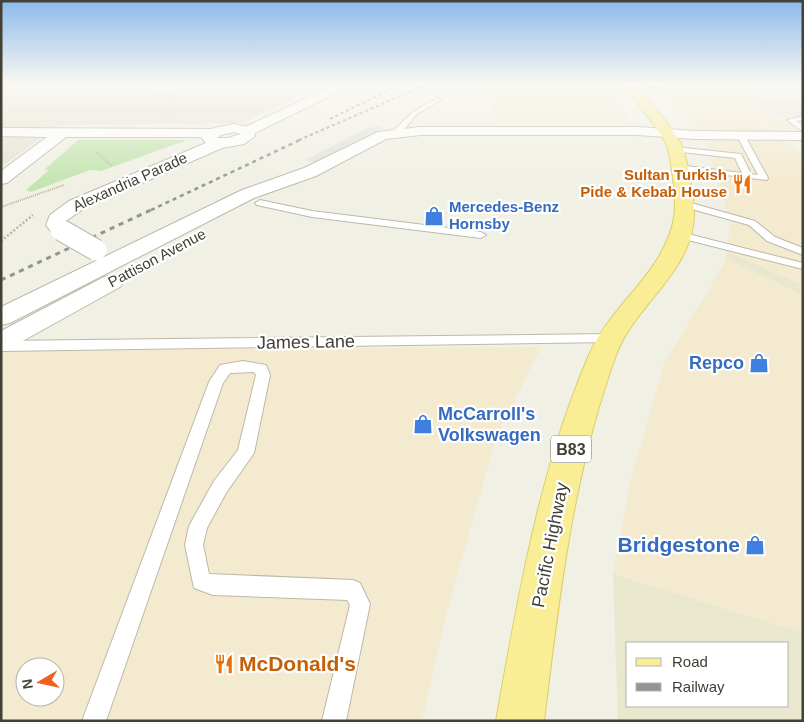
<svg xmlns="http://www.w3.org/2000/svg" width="804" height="722" viewBox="0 0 804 722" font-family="Helvetica,sans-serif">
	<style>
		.residential { fill: #e5e3d3 }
		.commercial { fill: #f3ead0; fill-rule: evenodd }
		.education { fill: #eae7cf; fill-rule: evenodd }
		.green { fill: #c3e4af }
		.parking { fill: #e2e1dd }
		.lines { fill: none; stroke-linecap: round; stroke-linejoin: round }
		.service-casing { stroke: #bcb9a8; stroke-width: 2 }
		.minor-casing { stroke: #bcb9a8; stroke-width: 2 }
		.tertiary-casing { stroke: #bcb9a8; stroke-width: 2 }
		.primary-casing { stroke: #ddce67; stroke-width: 2 }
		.path-far2 { stroke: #bdb79a; stroke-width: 1; stroke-dasharray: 1 1; stroke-linecap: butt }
		.path-far1 { stroke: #bdb79a; stroke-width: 2; stroke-dasharray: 1 1; stroke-linecap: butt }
		.path { stroke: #bdb79a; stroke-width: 2.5; stroke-dasharray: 2 2; stroke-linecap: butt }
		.service { fill: #fff; fill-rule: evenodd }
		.minor { fill: #fff; fill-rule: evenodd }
		.tertiary { fill: #fff; fill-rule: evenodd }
		.primary { fill: #f9ee96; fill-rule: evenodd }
		.rail-far2 { stroke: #949494; stroke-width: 2; stroke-dasharray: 3 3; stroke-linecap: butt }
		.rail-far1 { stroke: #949494; stroke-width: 2.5; stroke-dasharray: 4 4; stroke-linecap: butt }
		.rail { stroke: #949494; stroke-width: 3; stroke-dasharray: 5 5; stroke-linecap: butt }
		.minor-bridge-casing { stroke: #bcb9a8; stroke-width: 23; stroke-linecap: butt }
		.minor-bridge { stroke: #fff; stroke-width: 21 }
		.labels { text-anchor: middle; stroke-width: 4.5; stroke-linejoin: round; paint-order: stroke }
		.far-food-label { font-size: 15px; font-weight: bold; fill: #c56008; stroke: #fff; text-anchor: end }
		.far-street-label { font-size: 15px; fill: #434035; stroke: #fff }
		.far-shop-label { font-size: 15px; font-weight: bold; fill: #366cbe; stroke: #fff; text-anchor: start }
		.shield { fill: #fff; stroke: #7b7972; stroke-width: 1 }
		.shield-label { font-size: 16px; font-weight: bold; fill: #434035 }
		.street-label { font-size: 18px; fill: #434035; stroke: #fff }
		.shop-label { font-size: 18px; font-weight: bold; fill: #366cbe; stroke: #fff; text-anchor: end }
		.near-shop-label { font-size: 21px; font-weight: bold; fill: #366cbe; stroke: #fff; text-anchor: end }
		.near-food-label { font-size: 21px; font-weight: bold; fill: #c56008; stroke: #fff; text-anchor: start }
	</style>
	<rect width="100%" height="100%" fill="#f1f0e5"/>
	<!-- residential -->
	<g class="residential">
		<path d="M 1,84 L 326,84 L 241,123 L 59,125 L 1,167 Z"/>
		<path d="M 733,84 L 803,84 L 803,102 L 753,102 Z"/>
	</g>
	<!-- commercial -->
	<g class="commercial">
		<path d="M 485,84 L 605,84 L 630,119 L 625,122 L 496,121 Z"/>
		<path d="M 655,84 L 733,84 L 753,102 L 803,102 L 803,129 L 769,130 L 803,154 L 803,285 L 729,252 L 726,259 L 803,295 L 803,633 L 613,574 L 630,482 L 664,364 L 724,264 L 731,223 L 705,141 Z"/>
		<path d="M 541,347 L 496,438 L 446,615 L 422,721 L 1,721 L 1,354 L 7,351 ZM 25,667 L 55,667 L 55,697 L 25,697 Z"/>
	</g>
	<!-- education -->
	<g class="education">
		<path d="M 728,252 L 803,285 L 803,295 L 726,259 Z"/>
		<path d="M 613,574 L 803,633 L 803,721 L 618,721 ZM 628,643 L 788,643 L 788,706 L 628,706 Z"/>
	</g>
	<!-- green -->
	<path class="green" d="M 78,140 L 187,140 L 101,171 L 90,170 L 31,192 L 26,190 L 49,170 L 44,170 Z"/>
	<!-- parking -->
	<g class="parking">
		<path d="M 758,102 L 803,102 L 803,115 L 778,115 Z"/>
		<path d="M 379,126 L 384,129 L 314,162 L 305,160 L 365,129 Z"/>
	</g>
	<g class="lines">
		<defs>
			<g id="service">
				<path d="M 693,84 L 694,87 L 691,89 L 627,85 Z"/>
				<path d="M 437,98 L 442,99 L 417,114 L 400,134 L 394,134 L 394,130 L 413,112 Z"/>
				<path d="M 803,116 L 803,120 L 796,121 L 803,126 L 803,132 L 787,120 Z"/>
				<path d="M 741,134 L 745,136 L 768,178 L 767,180 L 678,169 L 674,167 L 678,165 L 742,173 L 735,158 L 672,151 L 672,147 L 675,147 L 741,154 L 751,174 L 758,175 L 737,136 Z"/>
				<path d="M 260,200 L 312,211 L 481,232 L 486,235 L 481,238 L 312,217 L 257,205 L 255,203 Z"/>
				<path d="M 684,201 L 755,221 L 775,237 L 803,248 L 803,255 L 767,241 L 749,225 L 681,206 L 679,204 Z"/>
				<path d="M 680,232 L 803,263 L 803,269 L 676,237 L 675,235 Z"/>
				<path d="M 611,334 L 618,338 L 611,342 L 1,351 L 1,341 Z"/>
				<path d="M 243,361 L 266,365 L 270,375 L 254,453 L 226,493 L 207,528 L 203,545 L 209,574 L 353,580 L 360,583 L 370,604 L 346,721 L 322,721 L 350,605 L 347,600 L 213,595 L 194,588 L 185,545 L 189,526 L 214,481 L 238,450 L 256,375 L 254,372 L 230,373 L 223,383 L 106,721 L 82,721 L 209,382 L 220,365 Z"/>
			</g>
			<g id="minor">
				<path d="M 234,124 L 253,128 L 255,136 L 244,144 L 222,148 L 83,209 L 66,221 L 71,230 L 68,234 C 57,237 52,234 46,225 L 50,215 L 69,201 L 206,143 L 201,137 L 66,137 L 7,183 L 1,184 L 1,171 L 47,137 L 1,136 L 1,128 L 210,129 ZM 234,132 L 241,134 L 228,138 L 217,138 L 221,135 Z"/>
				<path d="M 420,127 L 637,127 L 695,131 L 803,132 L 803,140 L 695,139 L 637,135 L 420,135 L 386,139 L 316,176 L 254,198 L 10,323 L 1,325 L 1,307 L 242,190 L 304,168 L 378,132 Z"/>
				<path d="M 112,275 L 120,277 L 124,282 L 120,287 L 10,348 L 1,351 L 1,331 L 104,277 Z"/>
			</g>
			<path id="tertiary" d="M 337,84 L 354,84 L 253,134 L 248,135 L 241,131 L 243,128 Z"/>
			<path id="primary" d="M 623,84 L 636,84 C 648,100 673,128 681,144 C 688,158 694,199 694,215 C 693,271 634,306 616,355 C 573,473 559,597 544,721 L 496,721 C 518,597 539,471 589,355 C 610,305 664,273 674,218 C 677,200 672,164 667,146 C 663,134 633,98 623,84 Z"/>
		</defs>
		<!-- service casing -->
		<use href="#service" class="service-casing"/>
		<!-- minor casing -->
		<use href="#minor" class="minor-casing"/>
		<!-- tertiary casing -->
		<use href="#tertiary" class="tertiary-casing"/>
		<!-- primary casing -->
		<use href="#primary" class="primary-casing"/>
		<!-- path-far2 -->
		<g class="path-far2">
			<path d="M 156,84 L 147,92 L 166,94 L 177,99 L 167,114"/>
			<path d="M 455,100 L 477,84"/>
		</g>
		<!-- path-far1 -->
		<g class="path-far1">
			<path d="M 96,152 L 112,166"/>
			<path d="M 1,207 L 64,185"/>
		</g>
		<!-- path -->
		<path class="path" d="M 1,241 L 33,215"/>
		<!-- service -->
		<use href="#service" class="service"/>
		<!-- minor -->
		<use href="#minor" class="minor"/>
		<!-- tertiary -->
		<use href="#tertiary" class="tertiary"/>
		<!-- primary -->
		<use href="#primary" class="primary"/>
		<!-- rail-far2 -->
		<g class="rail-far2">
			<path d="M 330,119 L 401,84"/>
			<path d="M 299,140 L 428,84"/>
		</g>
		<!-- rail-far1 -->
		<path class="rail-far1" d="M 151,210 L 302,139"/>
		<!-- rail -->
		<path class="rail" d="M 1,280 L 153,209"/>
		<defs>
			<path id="minor-bridge" d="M 61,230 L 96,250"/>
		</defs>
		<!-- minor-bridge casing -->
		<use href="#minor-bridge" class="minor-bridge-casing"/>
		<!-- minor-bridge -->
		<use href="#minor-bridge" class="minor-bridge"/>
	</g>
	<!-- sky -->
	<linearGradient id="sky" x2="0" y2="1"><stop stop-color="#8cbaea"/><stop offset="0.45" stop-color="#f9f8f3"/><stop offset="1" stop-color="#f9f8f3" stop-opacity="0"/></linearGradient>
	<rect width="804" height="186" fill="url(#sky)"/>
	<!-- icons -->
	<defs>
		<symbol id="restaurant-bare" viewBox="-9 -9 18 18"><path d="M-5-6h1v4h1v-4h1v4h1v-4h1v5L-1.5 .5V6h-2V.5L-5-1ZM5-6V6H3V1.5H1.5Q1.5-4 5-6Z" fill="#e8710a" stroke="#fff" stroke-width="2.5" paint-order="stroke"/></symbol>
		<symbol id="shop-bare" viewBox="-9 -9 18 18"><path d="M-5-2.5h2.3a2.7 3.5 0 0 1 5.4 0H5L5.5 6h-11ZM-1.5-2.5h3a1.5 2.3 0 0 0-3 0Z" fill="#3f7fe0" stroke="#fff" stroke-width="2.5" paint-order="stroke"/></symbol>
	</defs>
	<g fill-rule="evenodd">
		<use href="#restaurant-bare" x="728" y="170" width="28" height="28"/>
		<use href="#shop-bare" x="420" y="202" width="28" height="28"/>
		<use href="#shop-bare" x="745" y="349" width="28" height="28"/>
		<use href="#shop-bare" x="409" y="410" width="28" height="28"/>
		<use href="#shop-bare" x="741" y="531" width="28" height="28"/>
		<use href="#restaurant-bare" x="210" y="650" width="28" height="28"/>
	</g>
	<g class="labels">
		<!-- far-food labels -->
		<g class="far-food-label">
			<text x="727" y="180">Sultan Turkish<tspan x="727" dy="17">Pide &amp; Kebab House</tspan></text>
		</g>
		<!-- far-street labels -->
		<g class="far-street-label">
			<text transform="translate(130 182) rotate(-24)" y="5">Alexandria Parade</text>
			<text transform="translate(157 258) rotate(-28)" y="5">Pattison Avenue</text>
		</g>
		<!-- far-shop labels -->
		<g class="far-shop-label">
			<text x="449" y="212">Mercedes-Benz<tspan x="449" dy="17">Hornsby</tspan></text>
		</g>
		<!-- shield labels -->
		<rect class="shield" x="551" y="435.5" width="40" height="27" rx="4"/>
		<g class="shield-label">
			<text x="571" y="455">B83</text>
		</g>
		<!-- street labels -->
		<g class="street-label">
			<text transform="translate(306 342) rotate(-1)" y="6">James Lane</text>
			<text transform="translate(550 545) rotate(-79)" y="6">Pacific Highway</text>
		</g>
		<!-- shop labels -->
		<g class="shop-label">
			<text x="744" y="369">Repco</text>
			<text x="438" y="420" text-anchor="start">McCarroll's<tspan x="438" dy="21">Volkswagen</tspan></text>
		</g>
		<!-- near-shop labels -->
		<g class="near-shop-label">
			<text x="740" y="552">Bridgestone</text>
		</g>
		<!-- near-food labels -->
		<g class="near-food-label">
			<text x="239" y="671">McDonald's</text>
		</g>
	</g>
	<!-- border -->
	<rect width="804" height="722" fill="none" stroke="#434035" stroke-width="5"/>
	<!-- legend -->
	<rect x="626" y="642" width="162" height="65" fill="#ffffff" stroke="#b4b3ae"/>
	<rect x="636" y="658" width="25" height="8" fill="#f9ee96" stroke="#b4b3ae"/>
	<text x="672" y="667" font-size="15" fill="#434035">Road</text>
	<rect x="636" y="683" width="25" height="8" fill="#949494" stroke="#b4b3ae"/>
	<text x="672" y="692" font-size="15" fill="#434035">Railway</text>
	<!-- north arrow -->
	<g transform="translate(40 682) rotate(261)"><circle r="24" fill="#ffffff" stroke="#b4b3ae"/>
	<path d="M0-4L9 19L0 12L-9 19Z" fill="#ef611e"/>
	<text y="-8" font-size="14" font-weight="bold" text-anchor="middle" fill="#434035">N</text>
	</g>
</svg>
